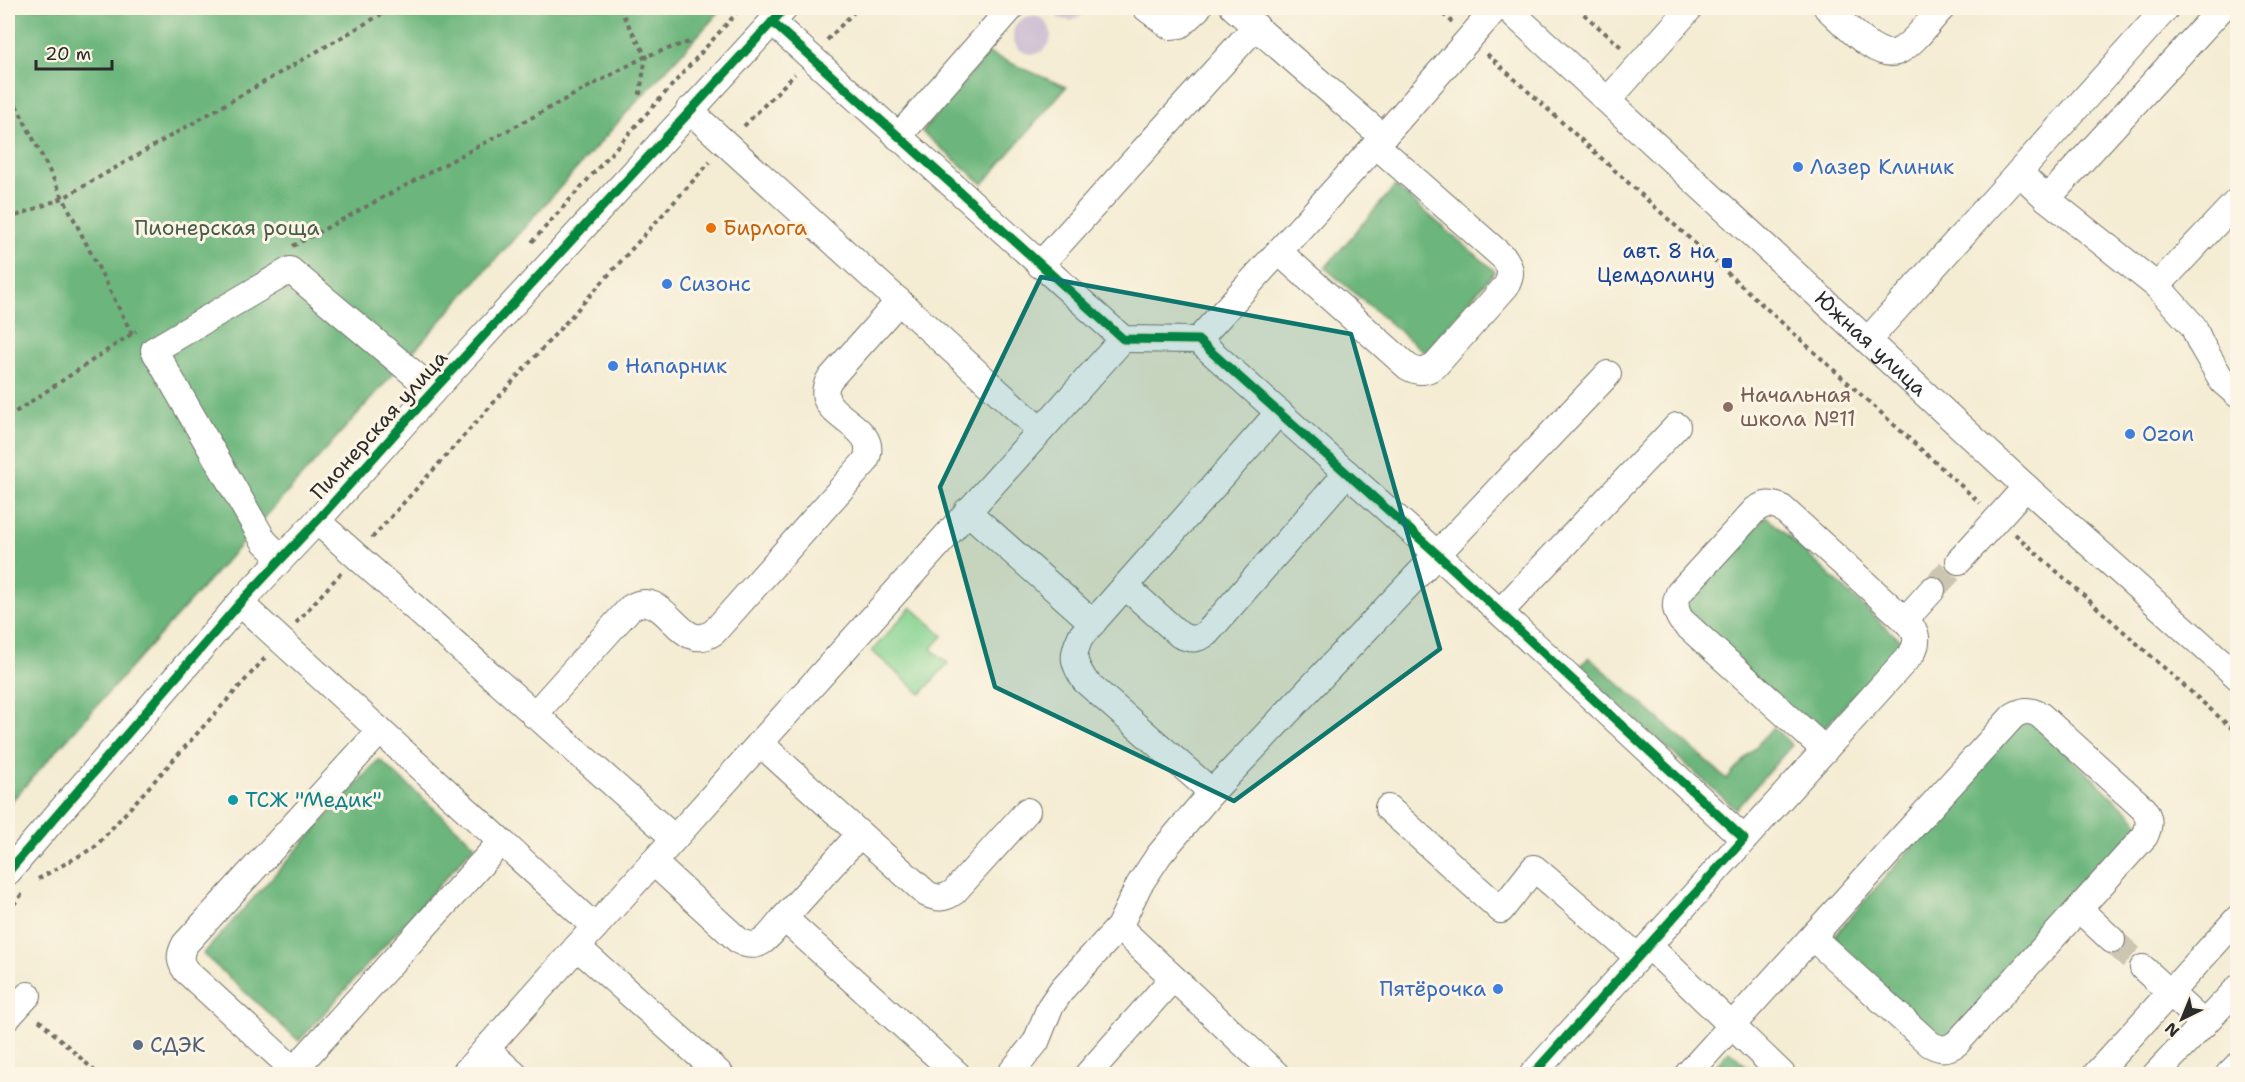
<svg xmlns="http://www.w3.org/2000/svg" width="2245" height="1082" viewBox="0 0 2245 1082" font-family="'Shantell Sans',sans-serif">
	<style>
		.industrial { fill: #cdbed2 }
		.green { fill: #86d391; stroke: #587f5e; stroke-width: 1.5 }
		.forest { fill: #6cb57b; stroke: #4c7053; stroke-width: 1.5 }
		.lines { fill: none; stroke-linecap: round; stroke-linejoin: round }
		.minor-tunnel { stroke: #ccc5b1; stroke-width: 26; stroke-dasharray: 26 13; stroke-linecap: butt }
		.minor-casing { stroke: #716f66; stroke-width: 28 }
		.path { stroke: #716f66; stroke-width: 4; stroke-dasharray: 4.5 4.5; stroke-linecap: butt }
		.minor { stroke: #fff; stroke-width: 26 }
		.cycleway-casing { stroke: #fcf5e5; stroke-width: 13 }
		.cycleway { stroke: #00873e; stroke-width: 9 }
		.marked { fill: #0f766e; fill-opacity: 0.2; stroke: #0f766e; stroke-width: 4.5; stroke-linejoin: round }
		.shop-dot { fill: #3f7fe0; stroke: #fcf5e5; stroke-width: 2 }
		.food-dot { fill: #e8710a; stroke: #fcf5e5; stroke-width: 2 }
		.transit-dot { fill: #1a4fb4; stroke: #fcf5e5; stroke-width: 2 }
		.education-dot { fill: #8d6e63; stroke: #fcf5e5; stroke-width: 2 }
		.culture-dot { fill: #0f9aa8; stroke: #fcf5e5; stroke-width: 2 }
		.service-dot { fill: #5c6f8a; stroke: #fcf5e5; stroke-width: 2 }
		.labels { text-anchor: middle; stroke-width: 6; stroke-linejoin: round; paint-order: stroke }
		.shop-label { font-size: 21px; fill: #366cbe; stroke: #fcf5e5; text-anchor: start }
		.park-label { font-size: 21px; fill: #465d4a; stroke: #fcf5e5 }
		.food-label { font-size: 21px; fill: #c56008; stroke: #fcf5e5; text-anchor: start }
		.transit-label { font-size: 21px; fill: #164399; stroke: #fcf5e5; text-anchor: end }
		.street-label { font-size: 21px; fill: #2b2b2b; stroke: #fcf5e5 }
		.education-label { font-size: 21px; fill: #785e54; stroke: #fcf5e5; text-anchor: start }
		.culture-label { font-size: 21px; fill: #0d838f; stroke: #fcf5e5; text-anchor: start }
		.service-label { font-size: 21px; fill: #4e5e75; stroke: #fcf5e5; text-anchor: start }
	</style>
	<rect width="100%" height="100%" fill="#fcf5e5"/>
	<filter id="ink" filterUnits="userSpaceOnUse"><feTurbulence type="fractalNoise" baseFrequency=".0167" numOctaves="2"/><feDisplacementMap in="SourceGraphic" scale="12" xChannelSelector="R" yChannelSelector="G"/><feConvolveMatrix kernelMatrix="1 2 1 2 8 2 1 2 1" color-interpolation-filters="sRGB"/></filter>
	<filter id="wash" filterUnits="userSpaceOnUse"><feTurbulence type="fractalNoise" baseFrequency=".008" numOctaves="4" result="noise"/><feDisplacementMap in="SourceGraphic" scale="24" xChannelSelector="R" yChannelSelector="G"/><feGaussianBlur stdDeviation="1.35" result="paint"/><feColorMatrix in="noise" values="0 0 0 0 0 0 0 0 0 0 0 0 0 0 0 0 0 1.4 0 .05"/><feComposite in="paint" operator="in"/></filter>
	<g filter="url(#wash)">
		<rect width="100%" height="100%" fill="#f4ecd3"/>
		<!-- industrial -->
		<g class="industrial">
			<path d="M 1051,8 L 1087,8 L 1082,15 L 1071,21 L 1059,18 Z"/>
			<circle cx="1032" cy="35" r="19"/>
		</g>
		<!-- green -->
		<path class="green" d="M 911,607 L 943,636 L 931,649 L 948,663 L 921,694 L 872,651 Z"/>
		<!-- forest -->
		<g class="forest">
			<path d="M 8,8 L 723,8 L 639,99 L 8,805 Z"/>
			<path d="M 988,53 L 1066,87 L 983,184 L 922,132 Z"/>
			<path d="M 1395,186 L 1495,271 L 1425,353 L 1325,268 Z"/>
			<path d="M 1766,516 L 1903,643 L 1817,736 L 1680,609 Z"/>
			<path d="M 1589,657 L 1727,779 L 1773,727 L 1792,745 L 1736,809 L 1578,669 Z"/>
			<path d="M 2026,715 L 2141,824 L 1945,1045 L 1830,941 Z"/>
			<path d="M 379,759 L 475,845 L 299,1041 L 203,954 Z"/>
			<path d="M 1729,1051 L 1756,1074 L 1708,1074 Z"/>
		</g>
	</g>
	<g filter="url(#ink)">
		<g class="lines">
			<!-- minor-tunnel -->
			<g class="minor-tunnel">
				<path d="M 1932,590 L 1959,561"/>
				<path d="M 2112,940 L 2143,968"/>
			</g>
			<defs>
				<g id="minor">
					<path d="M 1146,8 L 1170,26 L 1180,25 L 1198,8"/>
					<path d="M 1234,8 L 1383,137"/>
					<path id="s1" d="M 1507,8 L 2026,487 L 2238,677"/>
					<path d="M 1827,8 C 1842,21 1878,62 1899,51 C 1916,42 1929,21 1942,8"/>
					<path d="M 772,22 L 1123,339 L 1198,340 L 1437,554 L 1744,839"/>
					<path d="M 1608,100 L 1690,8"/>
					<path d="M 689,110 L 1040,430"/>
					<path d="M 898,137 L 1011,8"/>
					<path d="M 2019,172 L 2166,8"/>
					<path d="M 2047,199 L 2222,8"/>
					<path d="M 1279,252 L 1408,367 C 1419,373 1425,372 1435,366 L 1506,286 C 1512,275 1511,269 1505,259 L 1376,145"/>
					<path d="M 1040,265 L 1256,26"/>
					<path d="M 2157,286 L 2238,200"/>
					<path d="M 1198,340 L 1383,137 L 1496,8"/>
					<path d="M 1868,340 L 2019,172 L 2047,199 L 2157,286 L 2193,326 L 2201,344 L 2223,382 L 2238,395"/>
					<path d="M 967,511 L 1093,623"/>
					<path d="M 317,521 L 674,838"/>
					<path d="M 281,558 L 264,541 L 154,350 L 290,270 L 414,374 L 432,392"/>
					<path d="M 1959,561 L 2026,487"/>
					<path d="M 1125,586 L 1180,635 C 1191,640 1197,640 1207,633 L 1347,473"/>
					<path d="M 240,603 L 595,927"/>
					<path d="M 1500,612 L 1677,426"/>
					<path d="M 534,715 L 630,608 C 667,584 678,657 714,632 L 865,462 C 885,422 808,419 829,380 L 899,301"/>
					<path d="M 760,743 L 860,834"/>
					<path d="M 1825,750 L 1681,620 C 1675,610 1674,604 1679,593 L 1755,510 C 1765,503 1771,503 1782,508 L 1905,620"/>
					<path d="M 1212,792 L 1085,681 C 1073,662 1071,657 1081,636 L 1279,412"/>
					<path d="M 1388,808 L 1501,910 L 1534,868 L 1638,957"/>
					<path d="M 653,862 L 739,941 C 761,953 770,934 784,918 L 957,1074"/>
					<path d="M 8,872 L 240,603 L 317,521 L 432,392 L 785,8"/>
					<path d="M 2079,909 L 2112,940"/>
					<path d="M 784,918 L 860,834 L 927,894 C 938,899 944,899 954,892 L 1027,811"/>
					<path d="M 1649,946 L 1782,1074"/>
					<path d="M 2143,968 L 2204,1024"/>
					<path d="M 8,1017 L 28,995"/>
					<path d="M 486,1049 L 514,1074"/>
					<path d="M 294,1070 L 186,971 C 179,961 179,955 185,944 L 380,731"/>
					<path d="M 298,1074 L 294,1070 L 501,842"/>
					<path d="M 464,1074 L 577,947"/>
					<path d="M 720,1074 L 577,947 L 1123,339"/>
					<path d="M 1010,1074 L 1036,1042 L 1050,1007 L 1063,988 L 1119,927"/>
					<path d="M 1088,1074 L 1173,978"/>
					<path d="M 1276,1074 L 1119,927 L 1139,885 L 1159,855 L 1212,792 L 1608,374"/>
					<path d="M 1533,1074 L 1912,653 C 1920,639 1916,631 1905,620 L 1932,590"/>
					<path d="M 1688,1074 L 1812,937 L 1930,1044 C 1941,1050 1947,1050 1957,1043 L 2145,836 C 2150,825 2150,819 2144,809 L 2040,715 C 2029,709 2023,710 2013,716 L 1812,937"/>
					<path d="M 2096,1074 L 2238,918"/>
					<path d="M 2156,1074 L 2238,988"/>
					<path d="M 2229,1074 L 2238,1065"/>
				</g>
			</defs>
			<!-- minor casing -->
			<use href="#minor" class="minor-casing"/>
			<!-- path -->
			<g class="path">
				<path d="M 619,8 L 646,56 L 639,99"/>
				<path d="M 1436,8 L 1452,22"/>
				<path d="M 1577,8 L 1621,47"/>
				<path d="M 827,40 L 858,8"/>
				<path d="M 1487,54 L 1980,503"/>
				<path d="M 8,89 L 132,334"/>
				<path d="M 744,126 L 795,74"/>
				<path d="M 8,219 L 63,198 L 392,8"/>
				<path d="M 532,242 L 741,8"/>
				<path d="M 293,246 L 646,56 L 692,41"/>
				<path d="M 8,417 L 136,331"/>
				<path d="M 2015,534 L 2238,734"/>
				<path d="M 372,538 L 710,162"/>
				<path d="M 296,623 L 341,573"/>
				<path d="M 38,879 L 95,847 L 265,658"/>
				<path d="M 8,912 L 22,894"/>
				<path d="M 39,1020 L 98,1074"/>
			</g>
			<!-- minor -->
			<use href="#minor" class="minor"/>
			<defs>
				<g id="cycleway">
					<path d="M 772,22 L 1123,339 L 1198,340 L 1437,554 L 1744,839 L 1533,1074"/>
					<path d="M 8,872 L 240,603 L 317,521 L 432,392 L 785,8"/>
				</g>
			</defs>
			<!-- cycleway casing -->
			<use href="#cycleway" class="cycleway-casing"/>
			<!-- cycleway -->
			<use href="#cycleway" class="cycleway"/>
		</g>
	</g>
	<!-- marked area -->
	<path class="marked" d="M 1041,277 L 1351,334 L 1440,649 L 1234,801 L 995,687 L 940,487 Z"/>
	<!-- markers -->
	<g class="shop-dot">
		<circle cx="1798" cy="167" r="6"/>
		<circle cx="667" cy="284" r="6"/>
		<circle cx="613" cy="366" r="6"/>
		<circle cx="2130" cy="434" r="6"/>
		<circle cx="1498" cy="989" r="6"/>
	</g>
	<circle class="food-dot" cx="711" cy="228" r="6"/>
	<rect class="transit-dot" x="1721" y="257" width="12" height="12" rx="3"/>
	<circle class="education-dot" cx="1728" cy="407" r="6"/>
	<circle class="culture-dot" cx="233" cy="800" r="6"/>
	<circle class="service-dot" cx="138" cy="1045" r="6"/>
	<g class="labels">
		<!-- shop labels -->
		<g class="shop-label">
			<text x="1810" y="174">Лазер Клиник</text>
			<text x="679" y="291">Сизонс</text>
			<text x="625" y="373">Напарник</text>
			<text x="2142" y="441">Ozon</text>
			<text x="1486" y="996" text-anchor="end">Пятёрочка</text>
		</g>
		<!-- park labels -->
		<g class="park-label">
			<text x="227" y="235">Пионерская роща</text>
		</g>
		<!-- food labels -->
		<g class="food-label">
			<text x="723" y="235">Бирлога</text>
		</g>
		<!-- transit labels -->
		<g class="transit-label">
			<text x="1715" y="258">авт. 8 на<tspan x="1715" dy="24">Цемдолину</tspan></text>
		</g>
		<!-- street labels -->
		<g class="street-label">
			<text dy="7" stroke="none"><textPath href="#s1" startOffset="495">Южная улица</textPath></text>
			<text transform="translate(379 425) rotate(-48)" y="7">Пионерская улица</text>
		</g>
		<!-- education labels -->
		<g class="education-label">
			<text x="1740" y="402">Начальная<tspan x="1740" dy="24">школа №11</tspan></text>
		</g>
		<!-- culture labels -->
		<g class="culture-label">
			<text x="245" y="807">ТСЖ "Медик"</text>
		</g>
		<!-- service labels -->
		<g class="service-label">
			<text x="150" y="1052">СДЭК</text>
		</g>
	</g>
	<!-- margin -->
	<rect width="2245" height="1082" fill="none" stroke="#fcf5e5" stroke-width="30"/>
	<!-- north arrow -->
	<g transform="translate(2182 1019) rotate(223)" stroke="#fcf5e5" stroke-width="4.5" paint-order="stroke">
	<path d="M0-4.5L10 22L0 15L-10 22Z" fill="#2b2b2b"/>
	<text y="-9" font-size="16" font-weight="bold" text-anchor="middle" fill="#2b2b2b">N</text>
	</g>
	<!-- scale -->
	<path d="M36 60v9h76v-9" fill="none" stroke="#2b2b2b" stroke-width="3"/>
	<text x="45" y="60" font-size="18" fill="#2b2b2b" stroke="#fcf5e5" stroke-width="4.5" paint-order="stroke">20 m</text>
</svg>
